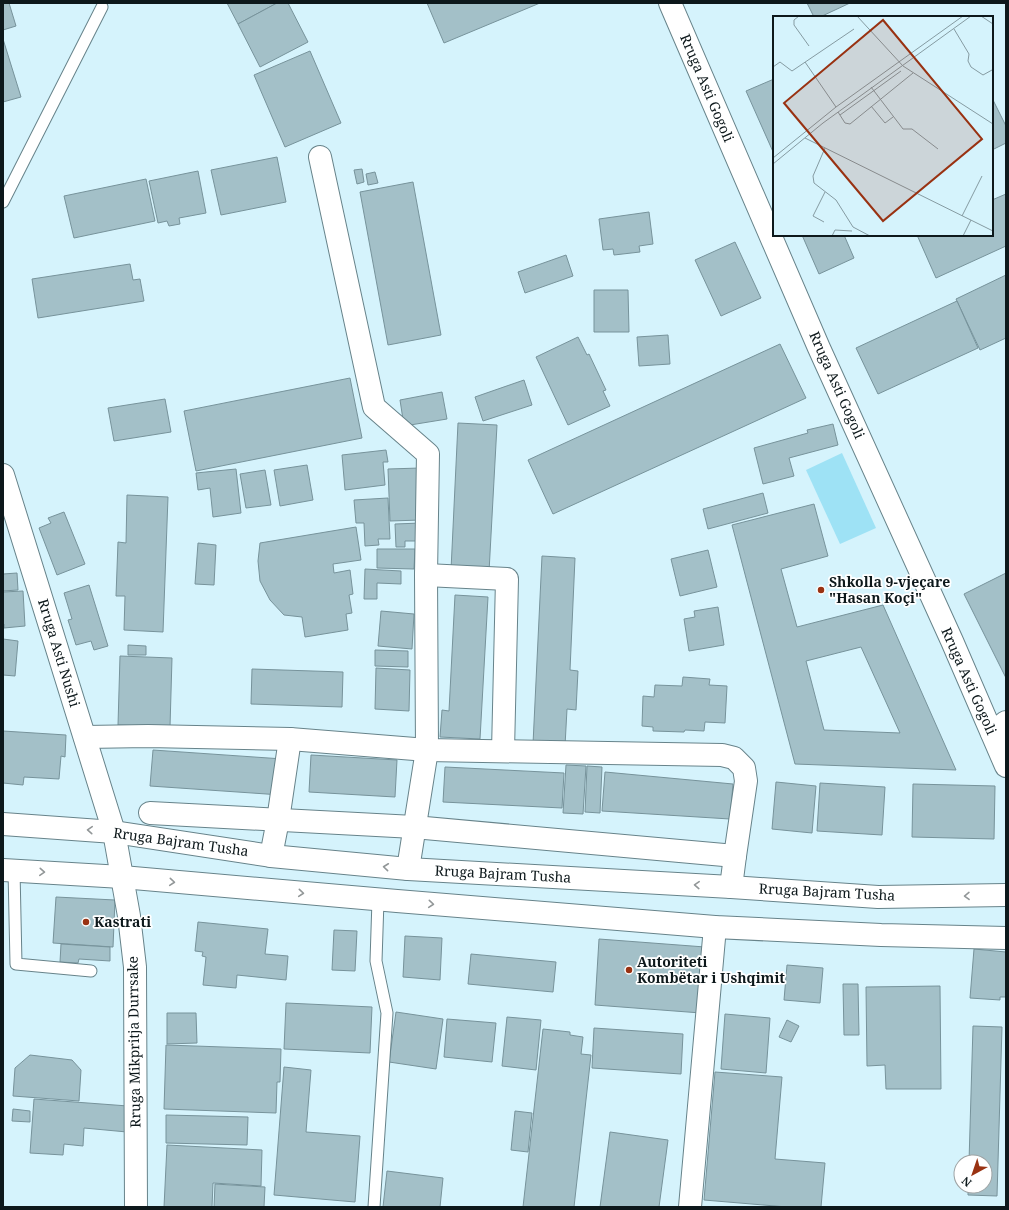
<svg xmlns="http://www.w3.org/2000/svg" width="1009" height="1210" viewBox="0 0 1009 1210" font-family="'Noto Serif',serif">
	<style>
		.green { fill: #9ee2f5 }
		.building { fill: #a3c0c8; stroke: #77939b; fill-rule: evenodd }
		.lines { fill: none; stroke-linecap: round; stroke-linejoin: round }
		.lane-casing { stroke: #67838a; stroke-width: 13 }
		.street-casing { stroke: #67838a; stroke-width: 24 }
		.secondary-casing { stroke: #67838a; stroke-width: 24 }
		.lane { stroke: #fff; stroke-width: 11 }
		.street { stroke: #fff; stroke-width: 22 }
		.secondary { stroke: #fff; stroke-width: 22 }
		.oneway { stroke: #929798 }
		.poi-dot { fill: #993212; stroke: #fff; stroke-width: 1.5 }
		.labels { text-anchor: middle; stroke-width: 3.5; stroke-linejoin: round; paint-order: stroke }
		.street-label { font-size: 14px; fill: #0d181b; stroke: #fff }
		.poi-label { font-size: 14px; font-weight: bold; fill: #0d181b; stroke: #fff; text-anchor: start }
		.inset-road { fill: none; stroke: #859ba2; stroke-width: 1 }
		.view { fill: #993212; fill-opacity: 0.15; stroke: #993212; stroke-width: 2 }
		.inset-edge { fill: none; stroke: #0d181b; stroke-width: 2 }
	</style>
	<rect width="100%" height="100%" fill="#d5f3fc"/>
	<!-- green -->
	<path class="green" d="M 842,453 L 876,528 L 840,544 L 806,470 Z"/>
	<!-- building -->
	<g class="building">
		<path d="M 3,3 L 9,3 L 16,26 L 3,30 Z"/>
		<path d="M 227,3 L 277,3 L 238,24 Z"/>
		<path d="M 277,3 L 288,3 L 308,42 L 260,67 L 238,24 Z"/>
		<path d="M 427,3 L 540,3 L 444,43 Z"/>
		<path d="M 807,3 L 850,3 L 820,17 L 814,17 Z"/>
		<path d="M 3,39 L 21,97 L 3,102 Z"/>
		<path d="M 310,51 L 341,123 L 285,147 L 254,75 Z"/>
		<path d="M 774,79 L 774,154 L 746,91 Z"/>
		<path d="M 992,98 L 1006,126 L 1006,143 L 992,150 Z"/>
		<path d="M 277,157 L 286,202 L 221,215 L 211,170 Z"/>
		<path d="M 362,169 L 364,182 L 357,184 L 354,170 Z"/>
		<path d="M 198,171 L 206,213 L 179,218 L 180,224 L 169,226 L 167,221 L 158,223 L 149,181 Z"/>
		<path d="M 375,172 L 378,183 L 368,185 L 366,174 Z"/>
		<path d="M 146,179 L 155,221 L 74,238 L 64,196 Z"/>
		<path d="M 413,182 L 441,335 L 388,345 L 360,192 Z"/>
		<path d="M 1006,194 L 1006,246 L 936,278 L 917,235 L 992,235 L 992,200 Z"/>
		<path d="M 649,212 L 653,244 L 639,246 L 640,252 L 614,255 L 613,249 L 603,250 L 599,219 Z"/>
		<path d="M 802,235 L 844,235 L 854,258 L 819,274 Z"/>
		<path d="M 735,242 L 761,298 L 721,316 L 695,260 Z"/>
		<path d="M 566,255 L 573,276 L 525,293 L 518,272 Z"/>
		<path d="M 130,264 L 133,280 L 140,279 L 144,301 L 38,318 L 32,279 Z"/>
		<path d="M 1006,275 L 1006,338 L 980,350 L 956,299 Z"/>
		<path d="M 594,290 L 628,290 L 629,332 L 594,332 Z"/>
		<path d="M 957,301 L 978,348 L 878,394 L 856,348 Z"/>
		<path d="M 668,335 L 670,364 L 639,366 L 637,337 Z"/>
		<path d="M 578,337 L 587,355 L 589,354 L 606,390 L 603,391 L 610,406 L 568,425 L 536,357 Z"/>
		<path d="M 780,344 L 806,398 L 553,514 L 528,460 Z"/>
		<path d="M 350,378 L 362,438 L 196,471 L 184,411 Z"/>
		<path d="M 524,380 L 532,405 L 483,421 L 475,397 Z"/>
		<path d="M 442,392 L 447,419 L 404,426 L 400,400 Z"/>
		<path d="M 165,399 L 171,432 L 114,441 L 108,408 Z"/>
		<path d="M 458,423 L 497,425 L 489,572 L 451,570 Z"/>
		<path d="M 833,424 L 838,445 L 789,458 L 794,476 L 763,484 L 754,448 L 808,433 L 807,430 Z"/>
		<path d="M 386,450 L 388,462 L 383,462 L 385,485 L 345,490 L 342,455 Z"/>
		<path d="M 307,465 L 313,500 L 280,506 L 274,470 Z"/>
		<path d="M 420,468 L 421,520 L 390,521 L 388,469 Z"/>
		<path d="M 236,469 L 241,513 L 213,517 L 210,488 L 198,490 L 196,473 Z"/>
		<path d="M 265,470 L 271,505 L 246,508 L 240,474 Z"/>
		<path d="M 763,493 L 768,513 L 708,529 L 703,509 Z"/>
		<path d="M 127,495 L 168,497 L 163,632 L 124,630 L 125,596 L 116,596 L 118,542 L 126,543 Z"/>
		<path d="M 388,498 L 390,539 L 378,539 L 379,545 L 365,546 L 364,523 L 356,523 L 354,500 Z"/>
		<path d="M 814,504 L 828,556 L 781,569 L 797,627 L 883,605 L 956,770 L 795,764 L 732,525 ZM 861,647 L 900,733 L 824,730 L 806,661 Z"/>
		<path d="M 64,512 L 85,564 L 57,575 L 39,528 L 51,523 L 48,518 Z"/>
		<path d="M 421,523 L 421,541 L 405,541 L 405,547 L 396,547 L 395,524 Z"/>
		<path d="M 356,527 L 361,560 L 333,564 L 334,573 L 350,570 L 353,594 L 349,595 L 352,613 L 346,614 L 348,630 L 305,637 L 302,617 L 284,615 L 270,600 L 260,581 L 258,561 L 260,543 Z"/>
		<path d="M 198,543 L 216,545 L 214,585 L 195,584 Z"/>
		<path d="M 377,549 L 415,549 L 414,569 L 377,568 Z"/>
		<path d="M 708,550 L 717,587 L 680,596 L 671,559 Z"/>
		<path d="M 542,556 L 575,558 L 570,670 L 578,671 L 576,710 L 567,709 L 565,746 L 533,744 Z"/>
		<path d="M 365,569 L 401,571 L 401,584 L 377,583 L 377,599 L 364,599 Z"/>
		<path d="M 17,573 L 18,590 L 3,591 L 3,574 Z"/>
		<path d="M 1006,573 L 1006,678 L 964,594 Z"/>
		<path d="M 89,585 L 108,646 L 94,650 L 91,641 L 76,645 L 68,620 L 72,619 L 64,593 Z"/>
		<path d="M 23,591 L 25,626 L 4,628 L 4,624 L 3,624 L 3,592 Z"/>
		<path d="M 455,595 L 488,597 L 480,739 L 440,737 L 442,710 L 449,711 Z"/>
		<path d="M 718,607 L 724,645 L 689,651 L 684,619 L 695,617 L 694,611 Z"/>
		<path d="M 381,611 L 414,614 L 412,649 L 378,646 Z"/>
		<path d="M 3,639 L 18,641 L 15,676 L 3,675 Z"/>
		<path d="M 128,645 L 146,646 L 146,655 L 128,655 Z"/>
		<path d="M 375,650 L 408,651 L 408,667 L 375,666 Z"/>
		<path d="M 120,656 L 172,658 L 170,727 L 118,725 Z"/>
		<path d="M 376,668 L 410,670 L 409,711 L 375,709 Z"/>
		<path d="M 252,669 L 343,672 L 342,707 L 251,704 Z"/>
		<path d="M 683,677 L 710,679 L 709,685 L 727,686 L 725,723 L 705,722 L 704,731 L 685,730 L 684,732 L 653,731 L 653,727 L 642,726 L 643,696 L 654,697 L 655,685 L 682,686 Z"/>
		<path d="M 3,731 L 66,735 L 65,757 L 61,756 L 59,779 L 24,777 L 23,785 L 3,783 Z"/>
		<path d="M 153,750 L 283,759 L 281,795 L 150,786 Z"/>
		<path d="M 311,755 L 397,760 L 395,797 L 309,792 Z"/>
		<path d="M 566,765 L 586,766 L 583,814 L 563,813 Z"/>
		<path d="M 587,766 L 602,767 L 600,813 L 585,812 Z"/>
		<path d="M 445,767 L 564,773 L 562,808 L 443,802 Z"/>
		<path d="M 605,772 L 733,784 L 730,819 L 602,811 Z"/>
		<path d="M 776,782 L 816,786 L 812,833 L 772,829 Z"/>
		<path d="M 820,783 L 885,787 L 882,835 L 817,831 Z"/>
		<path d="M 913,784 L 995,786 L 994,839 L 912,837 Z"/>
		<path d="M 56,897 L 115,900 L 113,947 L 53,943 Z"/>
		<path d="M 198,922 L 268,929 L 265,954 L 288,956 L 286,980 L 237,975 L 236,988 L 203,985 L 206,957 L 202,956 L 203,952 L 195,951 Z"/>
		<path d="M 334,930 L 357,931 L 355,971 L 332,970 Z"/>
		<path d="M 405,936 L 442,938 L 440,980 L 403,977 Z"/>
		<path d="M 599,939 L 705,947 L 701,1013 L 595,1005 Z"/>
		<path d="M 61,944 L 110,947 L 110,961 L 79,959 L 78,963 L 60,962 Z"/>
		<path d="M 974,949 L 1006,952 L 1006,997 L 1000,997 L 1000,1000 L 970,998 Z"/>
		<path d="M 471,954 L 556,962 L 553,992 L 468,984 Z"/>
		<path d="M 787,965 L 823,968 L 820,1003 L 784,1000 Z"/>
		<path d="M 843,984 L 858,984 L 859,1035 L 844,1035 Z"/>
		<path d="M 940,986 L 941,1089 L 886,1089 L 885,1065 L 867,1066 L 866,987 Z"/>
		<path d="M 286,1003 L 372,1007 L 370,1053 L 284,1049 Z"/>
		<path d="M 396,1012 L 443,1019 L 436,1069 L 389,1062 Z"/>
		<path d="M 167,1013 L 196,1013 L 197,1043 L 167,1044 Z"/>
		<path d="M 725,1014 L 770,1018 L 766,1073 L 721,1069 Z"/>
		<path d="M 507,1017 L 541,1020 L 536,1070 L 502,1066 Z"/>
		<path d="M 447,1019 L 496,1023 L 492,1062 L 444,1057 Z"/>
		<path d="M 787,1020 L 799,1026 L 791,1042 L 779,1037 Z"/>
		<path d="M 973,1026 L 1002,1027 L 997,1196 L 968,1195 L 968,1186 L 985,1186 L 985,1162 L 969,1162 Z"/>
		<path d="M 594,1028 L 683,1034 L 681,1074 L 592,1068 Z"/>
		<path d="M 543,1029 L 570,1032 L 570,1035 L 583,1037 L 581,1054 L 591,1055 L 574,1207 L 523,1207 Z"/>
		<path d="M 166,1045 L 281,1049 L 280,1082 L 277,1082 L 276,1113 L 164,1109 Z"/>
		<path d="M 30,1055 L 72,1060 L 81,1070 L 79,1101 L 13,1096 L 15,1068 Z"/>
		<path d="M 284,1067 L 311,1070 L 306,1132 L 360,1136 L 355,1202 L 274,1195 Z"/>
		<path d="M 715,1072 L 782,1077 L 775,1159 L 825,1163 L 821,1207 L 787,1207 L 704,1200 Z"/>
		<path d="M 34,1099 L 128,1106 L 127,1132 L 84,1128 L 83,1146 L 64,1144 L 63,1155 L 30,1153 Z"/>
		<path d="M 13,1109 L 30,1111 L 30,1122 L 12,1121 Z"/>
		<path d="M 515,1111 L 532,1113 L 528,1152 L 511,1150 Z"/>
		<path d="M 166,1115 L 248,1117 L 247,1145 L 166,1143 Z"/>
		<path d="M 610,1132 L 668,1140 L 659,1207 L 600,1207 Z"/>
		<path d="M 167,1145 L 262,1150 L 261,1186 L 213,1183 L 212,1207 L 164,1207 Z"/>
		<path d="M 387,1171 L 443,1178 L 440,1207 L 383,1207 Z"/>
		<path d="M 215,1184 L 265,1187 L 264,1207 L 214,1207 Z"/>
	</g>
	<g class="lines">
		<defs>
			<g id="lane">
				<path d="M 3,202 L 102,7"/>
				<path d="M 14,870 L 16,964 L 91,971"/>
				<path d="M 374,1207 L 387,1013 L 376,961 L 378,900"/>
			</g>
			<g id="street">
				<path d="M 320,157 L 374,407 L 428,454 L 426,575 L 427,750 L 408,869"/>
				<path d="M 3,475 L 114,832 L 129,916 L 135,967 L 136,1207"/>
				<path d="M 426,575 L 507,579 L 503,751"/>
				<path d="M 992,733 L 1006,722"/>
				<path d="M 85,737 L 148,736 L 290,739 L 427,750 L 722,755 L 734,758 L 744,768 L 746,781 L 735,856 L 731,887"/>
				<path d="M 150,813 L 414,827 L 735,856"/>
				<path d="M 271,856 L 278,820 L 290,739"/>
				<path d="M 690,1207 L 715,927"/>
			</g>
			<g id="secondary">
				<path d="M 670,3 L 819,348 L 952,641 L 1006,766"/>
				<path d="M 3,824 L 114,832 L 271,856 L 408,869 L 731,887 L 878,897 L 1006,895"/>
				<path d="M 3,870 L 122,877 L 397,901 L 715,927 L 881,935 L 1006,938"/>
			</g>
		</defs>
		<!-- lane casing -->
		<use href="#lane" class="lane-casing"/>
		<!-- street casing -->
		<use href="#street" class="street-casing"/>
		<!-- secondary casing -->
		<use href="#secondary" class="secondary-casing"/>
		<!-- lane -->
		<use href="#lane" class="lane"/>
		<!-- street -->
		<use href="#street" class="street"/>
		<!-- secondary -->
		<use href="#secondary" class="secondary"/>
	</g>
	<!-- one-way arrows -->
	<defs><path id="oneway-chevron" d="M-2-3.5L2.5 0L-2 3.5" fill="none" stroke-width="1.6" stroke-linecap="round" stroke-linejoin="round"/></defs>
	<g class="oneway">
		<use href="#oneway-chevron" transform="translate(90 830) rotate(-176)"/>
		<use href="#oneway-chevron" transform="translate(386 867) rotate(-174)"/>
		<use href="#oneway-chevron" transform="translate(42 872) rotate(4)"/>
		<use href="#oneway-chevron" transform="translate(172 882) rotate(5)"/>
		<use href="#oneway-chevron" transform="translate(697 885) rotate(-177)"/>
		<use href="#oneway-chevron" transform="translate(301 893) rotate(5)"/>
		<use href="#oneway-chevron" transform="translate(967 896) rotate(179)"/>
		<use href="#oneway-chevron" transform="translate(431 904) rotate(5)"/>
	</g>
	<!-- markers -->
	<g class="poi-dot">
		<circle cx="821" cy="590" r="4"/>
		<circle cx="86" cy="922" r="4"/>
		<circle cx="629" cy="970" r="4"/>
	</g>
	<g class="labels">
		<!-- street labels -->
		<g class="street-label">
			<text transform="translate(707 88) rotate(67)" y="5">Rruga Asti Gogoli</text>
			<text transform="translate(837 385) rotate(66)" y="5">Rruga Asti Gogoli</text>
			<text transform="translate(59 653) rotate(73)" y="5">Rruga Asti Nushi</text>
			<text transform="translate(969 681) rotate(66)" y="5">Rruga Asti Gogoli</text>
			<text transform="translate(181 842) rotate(8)" y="5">Rruga Bajram Tusha</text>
			<text transform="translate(503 874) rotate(3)" y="5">Rruga Bajram Tusha</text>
			<text transform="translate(827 892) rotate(3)" y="5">Rruga Bajram Tusha</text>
			<text transform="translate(134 1042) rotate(-91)" y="5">Rruga Mikpritja Durrsake</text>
		</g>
		<!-- poi labels -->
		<g class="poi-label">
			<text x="829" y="587">Shkolla 9-vjeçare<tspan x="829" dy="16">"Hasan Koçi"</tspan></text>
			<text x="94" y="927">Kastrati</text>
			<text x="637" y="967">Autoriteti<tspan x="637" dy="16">Kombëtar i Ushqimit</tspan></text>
		</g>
	</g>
	<!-- overview -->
	<g transform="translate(773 16)">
		<rect width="220" height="220" fill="#d5f3fc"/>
		<path class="inset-road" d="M 26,0 L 21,4 L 21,9 L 36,30M 84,0 L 130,50 L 220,108M 208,0 L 220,8M 181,13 L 196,38 L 195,45 L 198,51 L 210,59 L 219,54M 32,46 L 63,91M 0,51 L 7,46 L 19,55 L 81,13M 98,71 L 130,113 L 139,113 L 165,133M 98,90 L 112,107 L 120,101M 65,96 L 72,107 L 77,108 L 140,57M 67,99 L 128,55M 32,122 L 220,215M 52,132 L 40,160 L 41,167 L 63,184 L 80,211 L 97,220M 0,142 L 63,91 L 190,0M 0,148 L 50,107 L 198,0M 189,200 L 209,160M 51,206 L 40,200 L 52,176M 59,220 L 62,214 L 79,215M 190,220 L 198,204"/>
		<path class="view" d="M 110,4 L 209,123 L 110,205 L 11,87 Z"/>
		<rect width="220" height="220" class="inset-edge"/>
	</g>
	<!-- border -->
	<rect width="1009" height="1210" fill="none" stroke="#0d181b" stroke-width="8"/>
	<!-- north arrow -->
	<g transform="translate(973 1174) rotate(220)"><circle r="19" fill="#ffffff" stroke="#9ea3a4"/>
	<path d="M0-3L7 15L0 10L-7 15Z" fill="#993212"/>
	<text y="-6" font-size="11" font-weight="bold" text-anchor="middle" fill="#0d181b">N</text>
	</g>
</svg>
